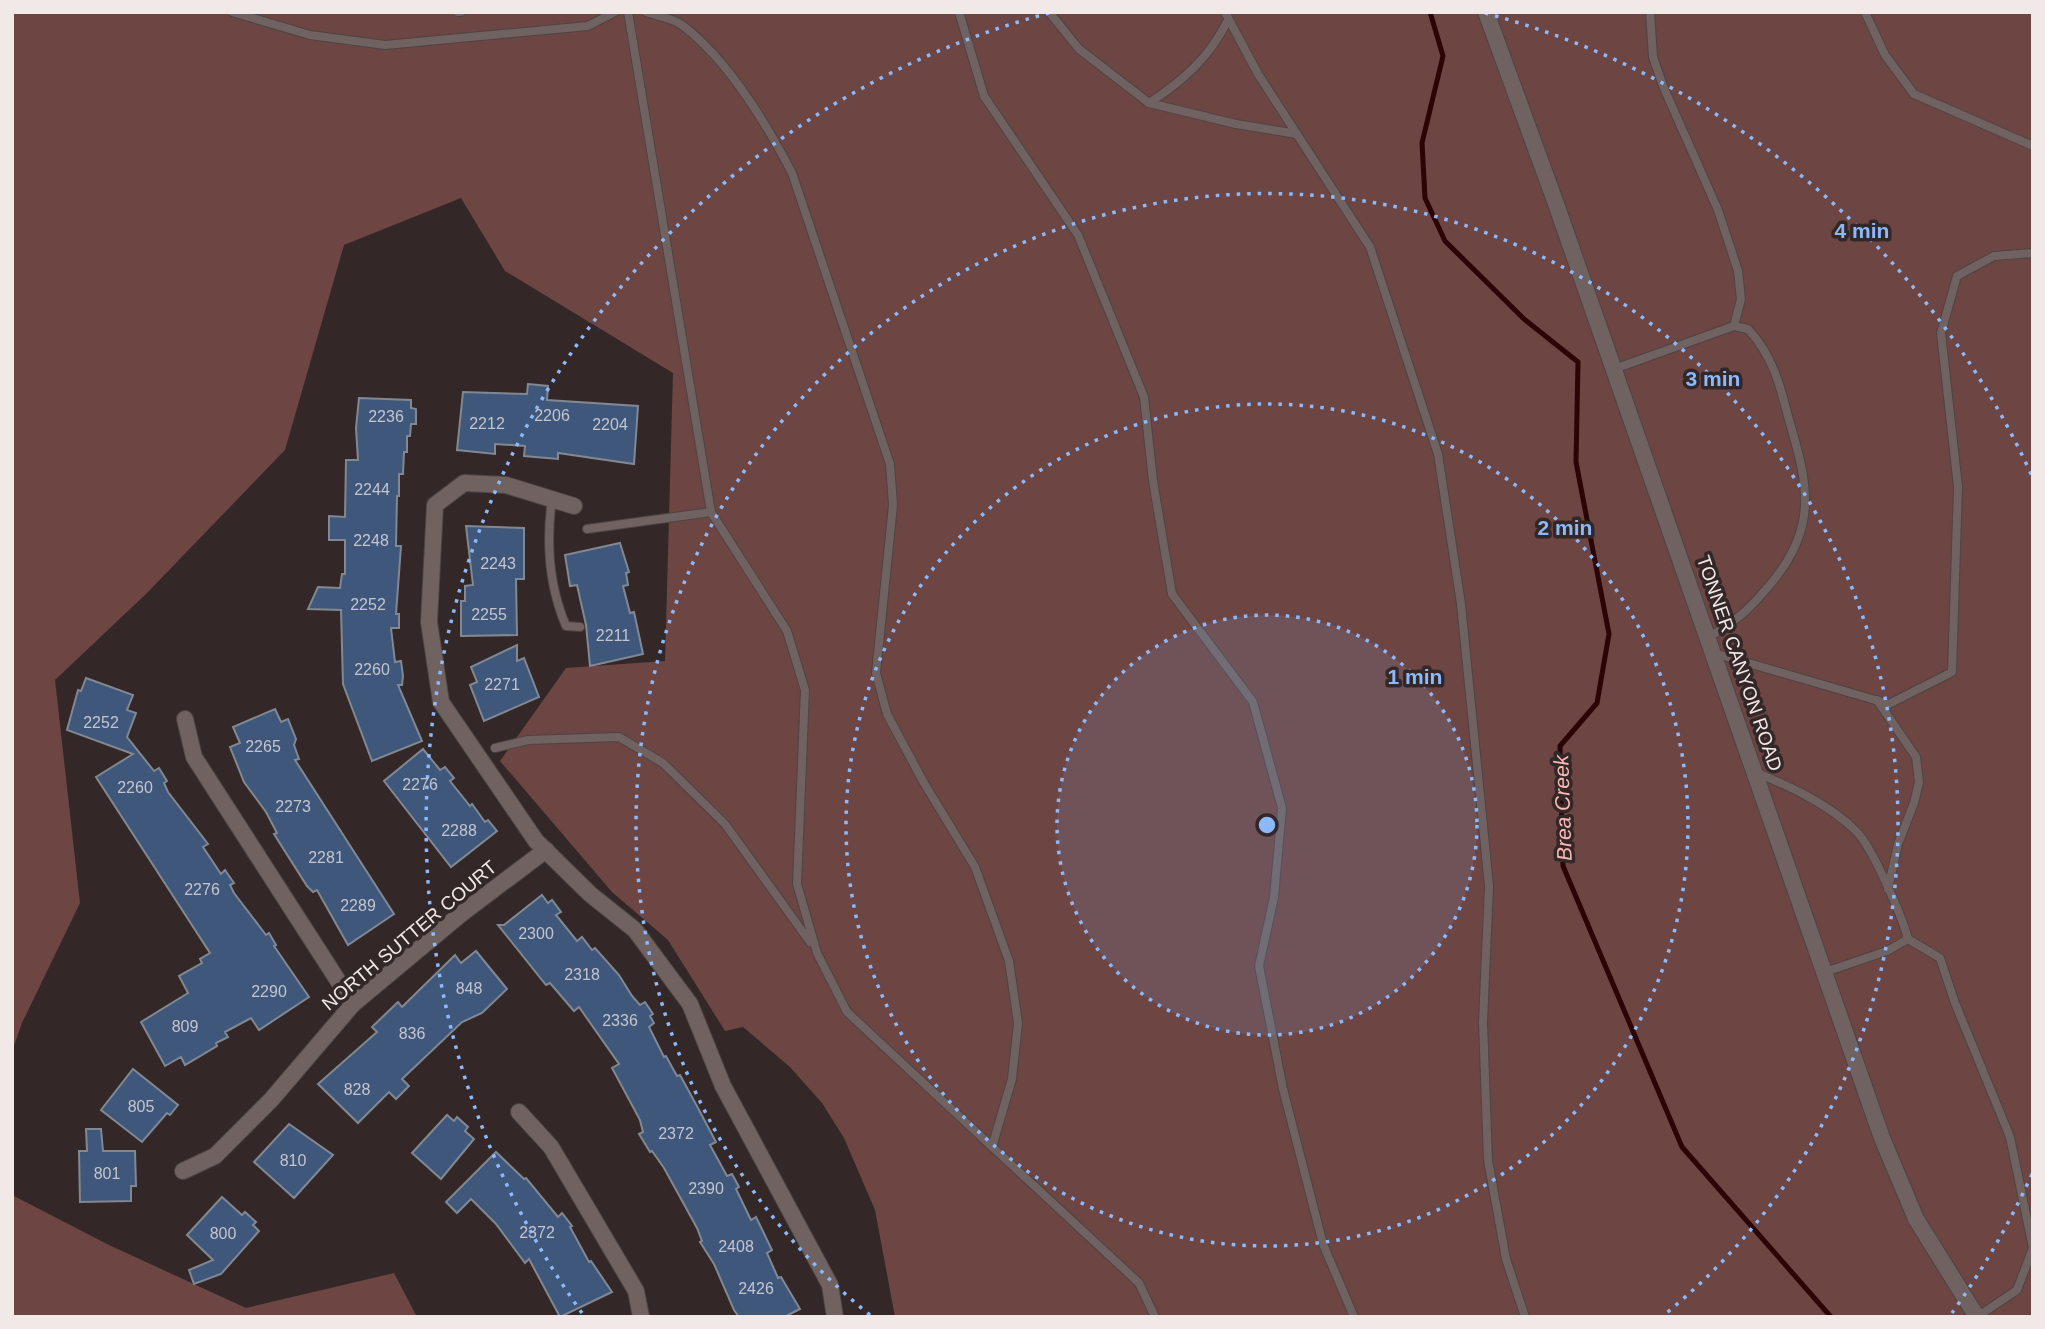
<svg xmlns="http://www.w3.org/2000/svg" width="2045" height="1329" viewBox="0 0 2045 1329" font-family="Helvetica,sans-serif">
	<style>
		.green { fill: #6d4543 }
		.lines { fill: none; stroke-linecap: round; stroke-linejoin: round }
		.stream { stroke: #2b0406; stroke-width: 5 }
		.building { fill: #3f577b; stroke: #818892; stroke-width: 2 }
		.lane-casing { stroke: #4e4444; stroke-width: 10 }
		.street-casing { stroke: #4e4444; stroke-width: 18 }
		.lane { stroke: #6f6261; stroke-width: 8 }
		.street { stroke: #6f6261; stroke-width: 16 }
		.ring { fill: none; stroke: #8cb9fc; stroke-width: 3.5; stroke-dasharray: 3.5 7 }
		.labels { text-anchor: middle; stroke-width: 7; stroke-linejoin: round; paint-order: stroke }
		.number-label { font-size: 16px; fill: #c4c4cd }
		.street-label { font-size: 19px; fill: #f1e9e8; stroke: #332827 }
		.water-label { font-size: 21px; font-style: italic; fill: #fab9b5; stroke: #332827 }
		.centre { fill: #8cb9fc; stroke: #332827; stroke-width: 3.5 }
		.ring-label { font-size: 21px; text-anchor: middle; font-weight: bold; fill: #8cb9fc; stroke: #332827; stroke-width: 7; stroke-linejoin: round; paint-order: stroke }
	</style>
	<rect width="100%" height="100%" fill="#332827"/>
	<!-- green -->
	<g class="green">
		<path d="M 12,12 L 2033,12 L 2033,1317 L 895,1317 L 875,1210 L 844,1138 L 822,1103 L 790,1067 L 743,1027 L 725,1031 L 668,940 L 612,892 L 500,761 L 566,668 L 665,661 L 673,373 L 505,271 L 461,198 L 344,245 L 285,450 L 147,593 L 55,680 L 80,903 L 22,1023 L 12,1051 Z"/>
		<path d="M 12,1195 L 109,1245 L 246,1308 L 394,1273 L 417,1317 L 12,1317 Z"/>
	</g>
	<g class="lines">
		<!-- stream -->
		<path class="stream" d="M 1430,12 L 1443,56 L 1422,143 L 1425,198 L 1445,241 L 1524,319 L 1578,362 L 1576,462 L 1609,634 L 1597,703 L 1560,746 L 1563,866 L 1682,1147 L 1831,1317"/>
	</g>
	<!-- building -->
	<g class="building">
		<path d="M 528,384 L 548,386 L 547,400 L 638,406 L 634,464 L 558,453 L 558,459 L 524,456 L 525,446 L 495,444 L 495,454 L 457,450 L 463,392 L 527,394 Z"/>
		<path d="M 359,398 L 411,400 L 411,408 L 416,409 L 416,424 L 411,424 L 410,436 L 407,436 L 407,452 L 404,452 L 403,474 L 399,474 L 399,496 L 397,496 L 396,546 L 401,546 L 396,614 L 399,614 L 399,628 L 391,628 L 395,662 L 401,661 L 403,676 L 402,685 L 398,685 L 422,741 L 372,761 L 343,684 L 341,610 L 308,609 L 318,587 L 340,588 L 342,574 L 345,574 L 345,540 L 329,540 L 329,516 L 345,517 L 346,460 L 358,460 L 356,428 Z"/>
		<path d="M 466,526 L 524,528 L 524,579 L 516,579 L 517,635 L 461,636 L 461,601 L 465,601 L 465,586 L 473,585 Z"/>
		<path d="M 620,543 L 629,572 L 626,573 L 628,585 L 623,586 L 630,613 L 634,612 L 643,654 L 590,666 L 586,625 L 577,585 L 570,586 L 565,555 Z"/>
		<path d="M 517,645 L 517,661 L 524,658 L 539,697 L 484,721 L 470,685 L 477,682 L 471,667 Z"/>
		<path d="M 86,678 L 133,695 L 127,710 L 136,713 L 127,737 L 154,771 L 159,768 L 167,781 L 164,783 L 168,792 L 208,844 L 203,847 L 221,874 L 225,870 L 234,883 L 230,885 L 234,893 L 266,935 L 269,933 L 276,945 L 274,946 L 309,997 L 259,1030 L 251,1018 L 225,1032 L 228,1037 L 216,1043 L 217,1046 L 185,1065 L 181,1057 L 165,1066 L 141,1022 L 188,993 L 179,976 L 202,963 L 200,959 L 210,953 L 96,777 L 133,754 L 67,730 L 78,690 L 81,691 Z"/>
		<path d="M 275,709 L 281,722 L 288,719 L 296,739 L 294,745 L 299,759 L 295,760 L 394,914 L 348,945 L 317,890 L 313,892 L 307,886 L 274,834 L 277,833 L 266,812 L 244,782 L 230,747 L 240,743 L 233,727 Z"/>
		<path d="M 423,749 L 440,770 L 445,767 L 454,778 L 450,781 L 470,806 L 472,804 L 485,822 L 488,820 L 497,831 L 451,867 L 384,781 Z"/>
		<path d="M 542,895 L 548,903 L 552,900 L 561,912 L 556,915 L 577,941 L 582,937 L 592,950 L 595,948 L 619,975 L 632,996 L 640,1005 L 645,1002 L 653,1014 L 650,1016 L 654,1023 L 649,1027 L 664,1057 L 666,1056 L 677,1076 L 680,1075 L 698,1108 L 716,1142 L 710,1145 L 727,1176 L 732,1174 L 739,1187 L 736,1189 L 751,1220 L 756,1217 L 772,1250 L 767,1253 L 778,1278 L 781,1277 L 800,1309 L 784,1317 L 739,1317 L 734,1310 L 714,1264 L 700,1242 L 702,1241 L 697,1228 L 664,1168 L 652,1151 L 650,1152 L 639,1134 L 643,1132 L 640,1120 L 612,1068 L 619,1064 L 579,1007 L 574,1011 L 550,983 L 546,985 L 498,925 L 504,925 Z"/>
		<path d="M 476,951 L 507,989 L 482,1013 L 462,1022 L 402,1079 L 409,1086 L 396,1099 L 389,1092 L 358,1123 L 318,1084 L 377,1032 L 372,1027 L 398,1002 L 402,1007 L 455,955 L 461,963 Z"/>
		<path d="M 133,1069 L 178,1105 L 170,1115 L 167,1113 L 142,1142 L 101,1110 Z"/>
		<path d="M 447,1115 L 454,1121 L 457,1117 L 468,1127 L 465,1131 L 474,1139 L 441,1179 L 412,1153 Z"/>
		<path d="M 289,1124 L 333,1155 L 294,1198 L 254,1162 Z"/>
		<path d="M 86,1129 L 101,1129 L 103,1151 L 135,1151 L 136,1186 L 131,1186 L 131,1201 L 80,1202 L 79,1151 L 87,1151 Z"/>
		<path d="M 496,1152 L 524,1179 L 526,1178 L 558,1217 L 562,1213 L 572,1226 L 570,1227 L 589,1262 L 591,1261 L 612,1292 L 560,1317 L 529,1259 L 525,1263 L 496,1224 L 471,1199 L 457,1213 L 446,1202 Z"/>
		<path d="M 222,1197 L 242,1215 L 245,1212 L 256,1222 L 253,1225 L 259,1231 L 221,1274 L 194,1284 L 189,1270 L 213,1260 L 187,1235 Z"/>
	</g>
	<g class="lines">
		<defs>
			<g id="lane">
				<path d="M 232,12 L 310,35 L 385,45 L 588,26 L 615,12"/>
				<path d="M 458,12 L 461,12"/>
				<path d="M 628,12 L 711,512 L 787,631 L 805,690 L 797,884 L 817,953 L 847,1012 L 1139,1283 L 1155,1317"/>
				<path d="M 646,12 C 657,16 673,18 682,25 C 727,59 766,123 792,173 L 890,464 L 893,505 L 876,673 L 887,714 L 924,783 L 975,867 L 1009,961 L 1018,1023 L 1012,1079 L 992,1147"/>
				<path d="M 959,12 L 984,96 L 1078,235 L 1144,397 L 1153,481 L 1172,594 L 1253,702 L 1282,808 L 1274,897 L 1259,966 L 1283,1089 L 1323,1244 L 1354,1317"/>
				<path d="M 1049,12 L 1079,49 L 1149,103 L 1236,124 L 1297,134"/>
				<path d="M 1225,12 L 1258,74 L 1370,247 L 1438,454 L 1461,604 L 1489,886 L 1483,1022 L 1488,1160 L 1506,1259 L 1525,1317"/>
				<path d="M 1650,12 L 1653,57 L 1663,86 L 1718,210 L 1738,271 L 1741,299 L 1734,326"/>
				<path d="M 1865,12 L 1885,55 L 1914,94 L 2033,146"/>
				<path d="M 1149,103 C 1184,80 1209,58 1228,20"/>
				<path d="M 1614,369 L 1734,326 L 1748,329 C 1773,356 1780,385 1789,420 C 1808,484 1818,526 1773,581 C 1750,609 1739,619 1709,637"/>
				<path d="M 552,499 C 546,542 549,586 566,626 L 580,627"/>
				<path d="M 587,529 L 711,512"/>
				<path d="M 1714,653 L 1889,704 L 1952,672 L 1958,487 L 1941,333 L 1957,276 L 1994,256 L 2033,253"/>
				<path d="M 1877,700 L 1916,757 L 1919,782 L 1914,803 L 1898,844 L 1888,889"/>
				<path d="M 495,748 L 528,740 L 619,737 L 663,763 L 725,824 L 810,942"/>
				<path d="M 1755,772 C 1791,787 1829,804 1857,832 C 1873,849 1902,916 1908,939 L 1887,951 L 1825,972"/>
				<path d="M 1908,939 L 1940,958 L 1955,1003 L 2010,1137 L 2033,1248 L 2017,1290 L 1977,1317"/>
			</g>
			<g id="street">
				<path d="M 1486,12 L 1555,201 L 1882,1138 L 1916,1219 L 1977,1317"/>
				<path d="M 574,506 L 506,485 L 464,483 L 435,505 L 429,622 L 441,702 L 536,841 L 590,894 L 635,930 L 690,1004 L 723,1086 L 830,1285 L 835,1317"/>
				<path d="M 185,719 L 194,757 L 353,1004"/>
				<path d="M 519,1112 L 551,1147 L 636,1291 L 641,1317"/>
				<path d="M 183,1171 L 215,1156 L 271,1100 L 353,1004 L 461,914 L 546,850"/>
			</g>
		</defs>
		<!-- lane casing -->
		<use href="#lane" class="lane-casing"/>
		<!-- street casing -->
		<use href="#street" class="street-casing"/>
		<!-- lane -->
		<use href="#lane" class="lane"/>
		<!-- street -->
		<use href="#street" class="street"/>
	</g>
	<!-- distance rings -->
	<circle cx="1267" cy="825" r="210" fill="#8cb9fc" fill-opacity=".12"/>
	<g class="ring">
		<circle cx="1267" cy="825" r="210"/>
		<circle cx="1267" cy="825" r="421"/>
		<path d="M870 1315A631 631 0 1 1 1664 1315"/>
		<path d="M2032 1174A841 841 0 0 1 1952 1313M582 1313A841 841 0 0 1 1049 13M1485 13A841 841 0 0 1 2032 476"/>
	</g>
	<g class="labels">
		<!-- number labels -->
		<g class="number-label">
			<text x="552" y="421">2206</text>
			<text x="386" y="422">2236</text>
			<text x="487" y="429">2212</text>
			<text x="610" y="430">2204</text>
			<text x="372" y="495">2244</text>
			<text x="371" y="546">2248</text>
			<text x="498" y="569">2243</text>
			<text x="368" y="610">2252</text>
			<text x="489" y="620">2255</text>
			<text x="613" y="641">2211</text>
			<text x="372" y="675">2260</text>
			<text x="502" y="690">2271</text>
			<text x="101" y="728">2252</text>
			<text x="263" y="752">2265</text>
			<text x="420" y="790">2276</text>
			<text x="135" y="793">2260</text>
			<text x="293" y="812">2273</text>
			<text x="459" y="836">2288</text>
			<text x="326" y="863">2281</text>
			<text x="202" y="895">2276</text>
			<text x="358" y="911">2289</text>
			<text x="536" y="939">2300</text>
			<text x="582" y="980">2318</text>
			<text x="469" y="994">848</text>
			<text x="269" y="997">2290</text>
			<text x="620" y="1026">2336</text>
			<text x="185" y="1032">809</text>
			<text x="412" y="1039">836</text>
			<text x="357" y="1095">828</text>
			<text x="141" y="1112">805</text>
			<text x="676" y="1139">2372</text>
			<text x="293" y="1166">810</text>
			<text x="107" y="1179">801</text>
			<text x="706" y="1194">2390</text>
			<text x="537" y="1238">2372</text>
			<text x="223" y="1239">800</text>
			<text x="736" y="1252">2408</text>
			<text x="756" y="1294">2426</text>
		</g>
		<!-- street labels -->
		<g class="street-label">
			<text transform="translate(1740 663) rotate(71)" y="7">TONNER CANYON ROAD</text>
			<text transform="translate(409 935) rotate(-40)" y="7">NORTH SUTTER COURT</text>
		</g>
		<!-- water labels -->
		<g class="water-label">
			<text transform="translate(1563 808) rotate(-92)" y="7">Brea Creek</text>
		</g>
	</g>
	<circle cx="1267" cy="825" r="10" class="centre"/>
	<g class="ring-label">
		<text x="1862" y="238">4 min</text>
		<text x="1713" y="386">3 min</text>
		<text x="1565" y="535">2 min</text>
		<text x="1415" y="684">1 min</text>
	</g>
	<!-- border -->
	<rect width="2045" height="1329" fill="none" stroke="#f1e9e8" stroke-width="28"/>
</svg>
